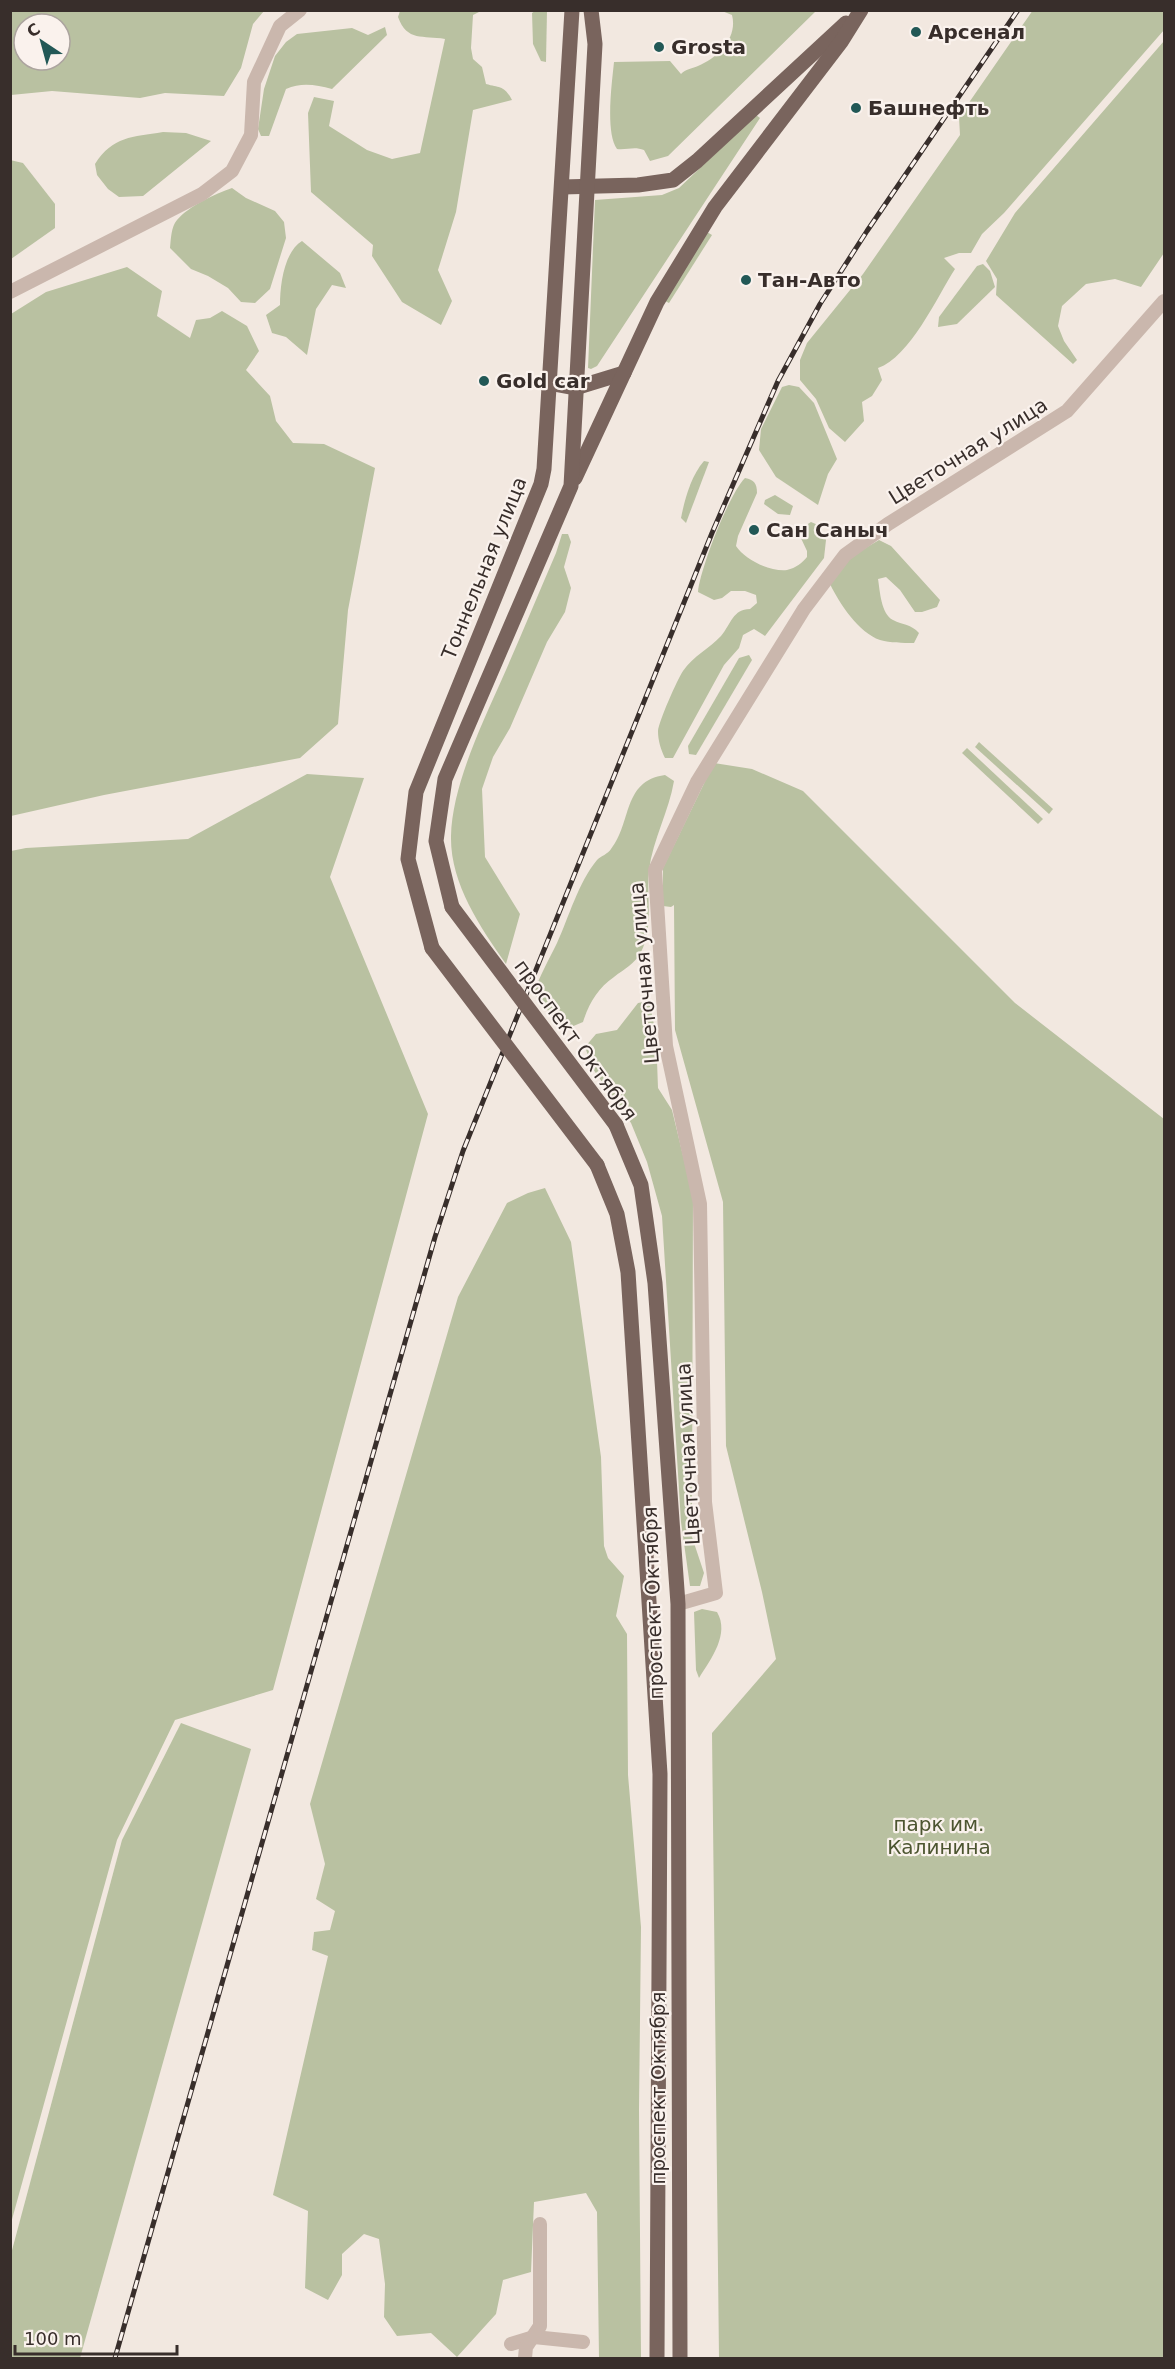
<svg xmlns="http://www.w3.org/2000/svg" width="1175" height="2369" viewBox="0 0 1175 2369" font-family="'DejaVu Sans',sans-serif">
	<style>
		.green { fill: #b9c1a1; fill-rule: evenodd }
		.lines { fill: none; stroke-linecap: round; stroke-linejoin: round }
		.minor { stroke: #cab7ad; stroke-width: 14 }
		.major { stroke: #79645d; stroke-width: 15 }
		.rail-casing { stroke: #382e2b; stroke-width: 5 }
		.rail { stroke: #faf2ed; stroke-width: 3; stroke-dasharray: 9; stroke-linecap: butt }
		.major-bridge { stroke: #79645d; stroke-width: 15 }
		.poi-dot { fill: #225856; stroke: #faf2ed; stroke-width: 2 }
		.labels { text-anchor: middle; stroke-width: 4.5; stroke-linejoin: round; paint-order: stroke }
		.poi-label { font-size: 20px; font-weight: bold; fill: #382e2b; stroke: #faf2ed; text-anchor: start }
		.street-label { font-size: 20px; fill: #382e2b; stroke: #faf2ed }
		.park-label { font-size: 20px; fill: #4c5530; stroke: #faf2ed }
	</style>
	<rect width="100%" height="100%" fill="#f2e8e0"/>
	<!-- green -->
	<g class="green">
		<path d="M 11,10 L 264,10 L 264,11 L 253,24 L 241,68 L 224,96 L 165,93 L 140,98 L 52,91 L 11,95 ZM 24,24 L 60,24 L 60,60 L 24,60 Z"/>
		<path d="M 1033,10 L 1164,11 L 1164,30 L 1004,213 L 982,234 L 971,253 L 959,253 L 944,258 L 955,269 C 937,297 910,357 878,368 L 882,380 L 872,396 L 862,402 L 864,421 L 845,442 L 829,428 L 816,399 L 800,380 L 800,360 L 807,343 L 863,274 L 960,135 L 959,117 Z"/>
		<path d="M 400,11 L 481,11 L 473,15 L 471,48 L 473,59 L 482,67 L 486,84 C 500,88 504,85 512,100 L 473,110 L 456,212 L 438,270 L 452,301 L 441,325 L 402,302 L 372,256 L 373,245 L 311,192 L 308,113 L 314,97 L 334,101 L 329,126 L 367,150 L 392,159 L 420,153 L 445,39 C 423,35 407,42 398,17 Z"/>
		<path d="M 535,11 L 547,11 L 546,62 L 541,61 L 533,44 L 532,13 Z"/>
		<path d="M 722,11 L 816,11 L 668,156 L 650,161 L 644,150 C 634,146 628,150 617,149 C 605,133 612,82 614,62 L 670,61 L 681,74 C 686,69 691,69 698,66 C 718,58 738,38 732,15 Z"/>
		<path d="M 385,27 L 387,35 L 332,89 C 316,85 302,82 286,89 L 269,136 L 261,136 L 258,129 L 264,89 L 275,56 L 286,42 L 297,34 L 352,28 L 368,35 Z"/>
		<path d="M 1164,41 L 1164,253 L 1141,287 L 1115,279 L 1086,284 L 1062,306 L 1058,326 L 1064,341 L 1077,360 L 1073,364 L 996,295 L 997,279 L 986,261 L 1015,213 Z"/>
		<path d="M 756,115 L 760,118 L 597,366 L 591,369 L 588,368 L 595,200 L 662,195 L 679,188 Z"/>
		<path d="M 163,132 L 186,133 L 211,141 L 143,196 L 119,197 L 108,189 L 97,175 L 95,164 C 113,136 132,137 163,132 Z"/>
		<path d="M 10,160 L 23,163 L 55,204 L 55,228 L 11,259 Z"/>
		<path d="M 232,188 L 246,198 L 275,211 L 284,222 L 286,238 L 270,289 L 255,303 L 241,302 L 228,288 L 208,276 L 191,269 L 170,248 C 171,239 171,227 177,220 C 189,206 215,194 232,188 Z"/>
		<path d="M 707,232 L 712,235 L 669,303 L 663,300 Z"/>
		<path d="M 302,241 L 340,273 L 346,288 L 332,285 L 316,309 L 307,355 L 286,337 L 272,333 L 266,315 L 280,305 C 280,285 284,252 302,241 Z"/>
		<path d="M 983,264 L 990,271 L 995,287 L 957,324 L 938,327 L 939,317 L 977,266 Z"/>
		<path d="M 127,267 L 162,291 L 157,316 L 190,338 L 196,320 L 210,318 L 222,311 L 247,326 L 259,351 L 246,370 L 270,396 L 276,421 L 293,443 L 324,444 L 375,468 L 348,610 L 338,724 L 300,758 L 104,795 L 11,816 L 11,314 L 46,292 Z"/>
		<path d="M 789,385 L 799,387 L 814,403 L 837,459 L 828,474 L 818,505 L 776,477 L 759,450 L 761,429 L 782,387 Z"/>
		<path d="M 704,461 L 709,462 L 686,523 L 681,518 C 685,498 691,476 704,461 Z"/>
		<path d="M 745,478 C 754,480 757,483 757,493 L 738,536 L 736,546 C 745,560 771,572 787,570 C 796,568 802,563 807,557 L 807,551 L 799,534 L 800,529 L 811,522 L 818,525 L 826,540 L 824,558 L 765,636 L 754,629 L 743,635 L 739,648 L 724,665 L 673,758 L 665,758 C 661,750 658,741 658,731 C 659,721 677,680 683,671 C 693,656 710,648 721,636 C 731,624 733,609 750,609 L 757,603 L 756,595 L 745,591 L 731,591 L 722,598 L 714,600 L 698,592 C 700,569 729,494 745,478 Z"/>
		<path d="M 775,495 L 793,506 L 790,515 L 778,514 L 764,504 L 765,500 Z"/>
		<path d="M 562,534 L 568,534 L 571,542 L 564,567 L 571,588 L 565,612 L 547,642 L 510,728 L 493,757 L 482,789 L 485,857 L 520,914 L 506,964 C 480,927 450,883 451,836 C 452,786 482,724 502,679 C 520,638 538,595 556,553 Z"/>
		<path d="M 879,540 L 891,546 L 940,600 L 937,607 L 922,612 L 915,612 L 900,590 L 886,577 L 878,579 C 880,591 881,614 893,620 C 903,625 911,624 919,633 L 914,643 C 902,643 891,643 880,640 C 859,633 839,603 830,584 L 852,556 Z"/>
		<path d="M 749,655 L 752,660 L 696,755 L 689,754 L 688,746 L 739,658 Z"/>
		<path d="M 979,742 L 1053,809 L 1049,814 L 975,747 Z"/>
		<path d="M 967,748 L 1043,819 L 1038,824 L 962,753 Z"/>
		<path d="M 714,763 L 752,769 L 803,791 L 1015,1003 L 1164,1119 L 1164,2358 L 719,2358 L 712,1733 L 776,1659 L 762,1592 L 726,1446 L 723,1202 L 675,1030 L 674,905 L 671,907 L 663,906 L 663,868 Z"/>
		<path d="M 307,774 L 364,778 L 330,877 L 428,1114 L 273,1690 L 175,1720 L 117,1840 L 11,2223 L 11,851 L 26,848 L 188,839 Z"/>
		<path d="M 665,775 L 674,781 C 669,811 653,839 649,870 C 646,897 654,927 641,952 C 635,964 624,969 614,977 C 598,988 589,1003 583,1022 L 564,1030 L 534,994 C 539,976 549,960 557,943 C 569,917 578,883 597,860 C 601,856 608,854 611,849 C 632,823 622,781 665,775 Z"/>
		<path d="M 649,1001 L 656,1034 L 658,1088 L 672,1110 L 693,1197 L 692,1516 L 688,1525 L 704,1573 L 700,1586 L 690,1586 L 681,1522 L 662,1216 L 647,1162 L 631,1123 L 593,1069 L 585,1047 L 596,1034 L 617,1030 L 638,1003 Z"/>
		<path d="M 545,1188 L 571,1242 L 601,1457 L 604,1546 L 608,1558 L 624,1576 L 616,1616 L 627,1634 L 628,1775 L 641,1927 L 639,2110 L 641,2358 L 599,2358 L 597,2212 L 586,2193 L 534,2202 L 531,2272 L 503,2280 L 496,2314 L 457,2357 L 431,2333 L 397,2336 L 384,2317 L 385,2284 L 379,2239 L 364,2234 L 342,2254 L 342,2275 L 328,2300 L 305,2288 L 308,2211 L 273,2195 L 328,1956 L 312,1950 L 314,1932 L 330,1930 L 335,1911 L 316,1899 L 325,1864 L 310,1804 L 458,1297 L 507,1203 L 528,1193 Z"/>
		<path d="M 702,1609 L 717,1612 C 730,1634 711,1659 699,1678 L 696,1670 L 694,1612 Z"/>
		<path d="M 181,1723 L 251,1749 L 80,2358 L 11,2358 L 11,2254 L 122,1840 Z"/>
	</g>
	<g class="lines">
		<!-- minor -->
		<g class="minor">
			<path d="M 10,292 L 202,194 L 232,171 L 251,135 L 254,82 L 280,26 L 300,10"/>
			<path d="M 678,1604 L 716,1593 L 705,1502 L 700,1204 L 666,1046 L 655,870 L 697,782 L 804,609 L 845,555 L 888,524 L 1067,411 L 1164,301"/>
			<path d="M 511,2344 L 534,2337 L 583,2342"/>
			<path d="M 525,2358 L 526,2347 L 540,2326 L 540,2224"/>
		</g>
		<!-- major -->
		<g class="major">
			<path d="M 562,187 L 638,185 L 673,180 L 697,161 L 846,23"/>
			<path d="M 548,383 L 575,388 L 624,373"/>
			<path d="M 575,478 L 657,302 L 715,207 L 841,42 L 861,10"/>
			<path d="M 452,907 L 436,841 L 445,779 L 571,486 L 595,44 L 591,10"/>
			<path d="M 432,948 L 408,859 L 416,792 L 541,484 L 544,469 L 572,10"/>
			<path d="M 616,1125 L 641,1185 L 655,1283 L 678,1604 L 680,2358"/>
			<path d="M 597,1165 L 617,1214 L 628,1272 L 660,1774 L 657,2358"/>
		</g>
		<defs>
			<path id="rail" d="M 115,2358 L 435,1237 L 463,1151 L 712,533 L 778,381 L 820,304 L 867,231 L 1018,10"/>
		</defs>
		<!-- rail casing -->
		<use href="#rail" class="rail-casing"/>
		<!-- rail -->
		<use href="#rail" class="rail"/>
		<!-- major-bridge -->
		<g class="major-bridge">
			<path d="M 452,907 L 616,1125"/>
			<path d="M 432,948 L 597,1165"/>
		</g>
	</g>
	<!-- markers -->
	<g class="poi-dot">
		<circle cx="916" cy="32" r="6"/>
		<circle cx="659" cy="47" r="6"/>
		<circle cx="856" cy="108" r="6"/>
		<circle cx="746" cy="280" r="6"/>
		<circle cx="484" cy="381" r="6"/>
		<circle cx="754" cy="530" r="6"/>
	</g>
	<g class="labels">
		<!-- poi labels -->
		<g class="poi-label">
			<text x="928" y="39">Арсенал</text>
			<text x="671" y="54">Grosta</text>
			<text x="868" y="115">Башнефть</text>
			<text x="758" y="287">Тан-Авто</text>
			<text x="496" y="388">Gold car</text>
			<text x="766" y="537">Сан Саныч</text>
		</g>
		<!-- street labels -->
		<g class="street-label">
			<text transform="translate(968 451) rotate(-32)" y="7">Цветочная улица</text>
			<text transform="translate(484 568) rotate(-68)" y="7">Тоннельная улица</text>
			<text transform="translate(644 973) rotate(-95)" y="7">Цветочная улица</text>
			<text transform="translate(576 1040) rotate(54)" y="7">проспект Октября</text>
			<text transform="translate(688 1454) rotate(-93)" y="7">Цветочная улица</text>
			<text transform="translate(653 1603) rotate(-92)" y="7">проспект Октября</text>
			<text transform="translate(658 2088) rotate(-90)" y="7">проспект Октября</text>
		</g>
		<!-- park labels -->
		<g class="park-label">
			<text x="939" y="1831">парк им.<tspan x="939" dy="23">Калинина</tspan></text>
		</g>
	</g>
	<!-- border -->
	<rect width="1175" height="2369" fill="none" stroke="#382e2b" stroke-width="24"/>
	<!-- north arrow -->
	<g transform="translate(42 42) rotate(324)"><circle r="28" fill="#faf2ed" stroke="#aca49f" stroke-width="1.5"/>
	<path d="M0-4.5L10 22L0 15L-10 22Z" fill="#225856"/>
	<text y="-9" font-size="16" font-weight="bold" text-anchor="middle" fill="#382e2b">С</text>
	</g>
	<!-- scale -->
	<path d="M15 2345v9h162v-9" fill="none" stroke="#382e2b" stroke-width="3"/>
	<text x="24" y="2345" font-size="18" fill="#382e2b" stroke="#faf2ed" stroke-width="4.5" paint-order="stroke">100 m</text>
</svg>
